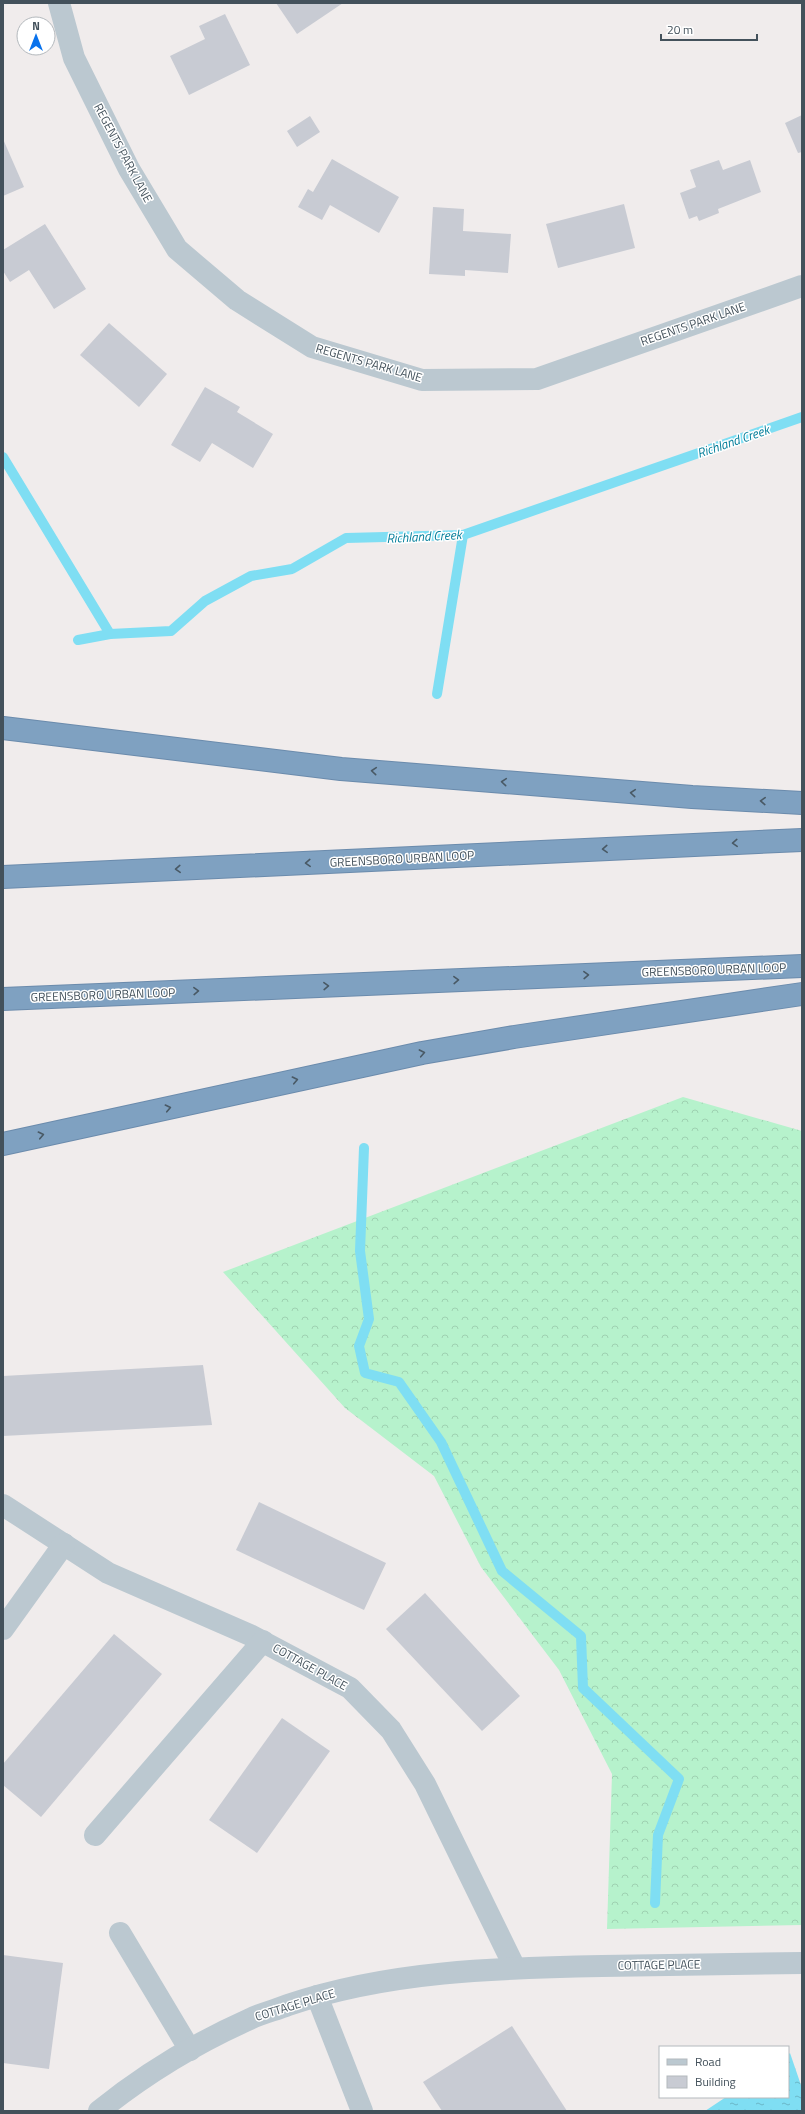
<svg xmlns="http://www.w3.org/2000/svg" width="805" height="2114" viewBox="0 0 805 2114" font-family="'Titillium Web',sans-serif">
	<style>
		.forest { fill: url(#forest-crowns) }
		.water { fill: url(#water-ripples) }
		.lines { fill: none; stroke-linecap: round; stroke-linejoin: round }
		.stream { stroke: #7fdef3; stroke-width: 10 }
		.building { fill: #c8cbd3 }
		.highway-casing { stroke: #6b8bac; stroke-width: 24 }
		.minor { stroke: #bbc8d0; stroke-width: 22 }
		.highway { stroke: #7fa1c1; stroke-width: 22 }
		.oneway { stroke: #495965 }
		.labels { text-anchor: middle; stroke-width: 3; stroke-linejoin: round; paint-order: stroke }
		.street-label { font-size: 12px; fill: #43515b; stroke: #fff }
		.water-label { font-size: 13px; font-style: italic; fill: #037e9a; stroke: #fff }
	</style>
	<defs>
		<pattern id="forest-crowns" width="20" height="18" patternUnits="userSpaceOnUse"><rect width="20" height="18" fill="#b6f2cc"/><path d="M2 6a3 3 0 1 1 6 0M12 15a3 3 0 1 1 6 0" fill="none" stroke="#9ed1b1"/></pattern>
		<pattern id="water-ripples" width="26" height="14" patternUnits="userSpaceOnUse"><rect width="26" height="14" fill="#7fdef3"/><path d="M2 4q2-2 4 0t4 0M15 11q2-2 4 0t4 0" fill="none" stroke="#6ab6c8"/></pattern>
	</defs>
	<rect width="100%" height="100%" fill="#f0ecec"/>
	<!-- forest -->
	<path class="forest" d="M 683,1097 L 802,1131 L 802,1925 L 607,1929 L 612,1774 L 559,1670 L 481,1567 L 434,1476 L 345,1408 L 223,1272 Z"/>
	<!-- water -->
	<path class="water" d="M 790,2053 L 802,2088 L 802,2111 L 705,2111 L 726,2097 L 788,2097 L 788,2055 Z"/>
	<g class="lines">
		<!-- stream -->
		<g class="stream">
			<path d="M 3,457 L 110,634"/>
			<path d="M 78,640 L 110,634 L 171,631 L 205,601 L 251,576 L 292,569 L 346,538 L 463,535 L 802,417"/>
			<path d="M 437,694 L 463,535"/>
			<path d="M 364,1148 L 360,1251 L 369,1319 L 359,1346 L 365,1373 L 399,1382 L 441,1442 L 502,1571 L 581,1636 L 583,1688 L 679,1779 L 658,1835 L 655,1903"/>
		</g>
	</g>
	<!-- building -->
	<g class="building">
		<path d="M 276,3 L 343,3 L 297,34 Z"/>
		<path d="M 225,14 L 250,65 L 189,95 L 170,56 L 205,39 L 199,26 Z"/>
		<path d="M 802,115 L 802,152 L 798,153 L 785,123 Z"/>
		<path d="M 310,116 L 320,132 L 297,147 L 287,131 Z"/>
		<path d="M 3,139 L 24,187 L 3,196 Z"/>
		<path d="M 332,159 L 399,197 L 379,233 L 330,205 L 322,220 L 298,207 L 308,189 L 313,192 Z"/>
		<path d="M 719,160 L 723,170 L 750,160 L 761,192 L 718,209 L 719,213 L 699,221 L 697,216 L 689,219 L 680,193 L 696,187 L 690,170 Z"/>
		<path d="M 624,204 L 635,248 L 558,268 L 546,224 Z"/>
		<path d="M 433,207 L 464,209 L 463,231 L 511,234 L 508,273 L 465,270 L 465,276 L 429,274 Z"/>
		<path d="M 45,224 L 86,289 L 54,309 L 29,270 L 10,282 L 3,271 L 3,250 Z"/>
		<path d="M 109,323 L 167,374 L 139,407 L 80,355 Z"/>
		<path d="M 205,387 L 240,407 L 237,412 L 273,434 L 253,468 L 212,443 L 200,462 L 171,445 Z"/>
		<path d="M 203,1365 L 212,1425 L 3,1436 L 3,1376 Z"/>
		<path d="M 259,1502 L 386,1563 L 364,1610 L 236,1550 Z"/>
		<path d="M 425,1593 L 520,1696 L 482,1731 L 386,1629 Z"/>
		<path d="M 114,1634 L 162,1674 L 41,1817 L 3,1785 L 3,1764 Z"/>
		<path d="M 282,1718 L 330,1751 L 257,1853 L 209,1820 Z"/>
		<path d="M 3,1955 L 63,1963 L 49,2069 L 3,2063 Z"/>
		<path d="M 512,2026 L 567,2111 L 442,2111 L 423,2082 Z"/>
	</g>
	<g class="lines">
		<defs>
			<g id="highway">
				<path d="M 3,728 L 341,769 L 692,797 L 802,803"/>
				<path d="M 3,877 L 802,840"/>
				<path d="M 3,999 L 802,966"/>
				<path d="M 3,1144 L 422,1053 L 514,1037 L 802,994"/>
			</g>
		</defs>
		<!-- highway casing -->
		<use href="#highway" class="highway-casing"/>
		<!-- minor -->
		<g class="minor">
			<path d="M 59,3 L 74,58 L 129,169 L 177,249 L 237,300 L 312,347 L 422,380 L 537,379 L 802,286"/>
			<path d="M 3,1505 L 108,1573 L 250,1635 L 350,1688 L 391,1730 L 425,1784 L 515,1968"/>
			<path d="M 3,1629 L 64,1544"/>
			<path d="M 95,1835 L 263,1641"/>
			<path d="M 120,1933 L 190,2050"/>
			<path d="M 317,1996 L 362,2111"/>
			<path d="M 99,2111 C 145,2074 196,2043 250,2019 C 262,2013 276,2010 288,2005 C 389,1971 496,1968 602,1966 C 669,1965 735,1964 802,1963"/>
		</g>
		<!-- highway -->
		<use href="#highway" class="highway"/>
	</g>
	<!-- one-way arrows -->
	<defs><path id="oneway-chevron" d="M-2-3.5L2.5 0L-2 3.5" fill="none" stroke-width="1.6" stroke-linecap="round" stroke-linejoin="round"/></defs>
	<g class="oneway">
		<use href="#oneway-chevron" transform="translate(374 771) rotate(-175)"/>
		<use href="#oneway-chevron" transform="translate(504 782) rotate(-175)"/>
		<use href="#oneway-chevron" transform="translate(633 793) rotate(-175)"/>
		<use href="#oneway-chevron" transform="translate(763 801) rotate(-177)"/>
		<use href="#oneway-chevron" transform="translate(735 843) rotate(177)"/>
		<use href="#oneway-chevron" transform="translate(605 849) rotate(177)"/>
		<use href="#oneway-chevron" transform="translate(308 863) rotate(177)"/>
		<use href="#oneway-chevron" transform="translate(178 869) rotate(177)"/>
		<use href="#oneway-chevron" transform="translate(586 975) rotate(-2)"/>
		<use href="#oneway-chevron" transform="translate(456 980) rotate(-2)"/>
		<use href="#oneway-chevron" transform="translate(326 986) rotate(-2)"/>
		<use href="#oneway-chevron" transform="translate(196 991) rotate(-2)"/>
		<use href="#oneway-chevron" transform="translate(422 1053) rotate(-11)"/>
		<use href="#oneway-chevron" transform="translate(295 1080) rotate(-12)"/>
		<use href="#oneway-chevron" transform="translate(168 1108) rotate(-12)"/>
		<use href="#oneway-chevron" transform="translate(41 1135) rotate(-12)"/>
	</g>
	<g class="labels">
		<!-- street labels -->
		<g class="street-label">
			<text transform="translate(123 153) rotate(62)" y="4">REGENTS PARK LANE</text>
			<text transform="translate(693 324) rotate(-19)" y="4">REGENTS PARK LANE</text>
			<text transform="translate(369 363) rotate(16)" y="4">REGENTS PARK LANE</text>
			<text transform="translate(402 859) rotate(-3)" y="4">GREENSBORO URBAN LOOP</text>
			<text transform="translate(714 970) rotate(-2)" y="4">GREENSBORO URBAN LOOP</text>
			<text transform="translate(103 995) rotate(-2)" y="4">GREENSBORO URBAN LOOP</text>
			<text transform="translate(310 1667) rotate(29)" y="4">COTTAGE PLACE</text>
			<text transform="translate(659 1965) rotate(-1)" y="4">COTTAGE PLACE</text>
			<text transform="translate(295 2005) rotate(-17)" y="4">COTTAGE PLACE</text>
		</g>
		<!-- water labels -->
		<g class="water-label">
			<text transform="translate(733 441) rotate(-19)" y="5">Richland Creek</text>
			<text transform="translate(424 536) rotate(-3)" y="5">Richland Creek</text>
		</g>
	</g>
	<!-- border -->
	<rect width="805" height="2114" fill="none" stroke="#43515b" stroke-width="8"/>
	<!-- legend -->
	<rect x="659" y="2046" width="130" height="52" fill="#ffffff" stroke="#b4b9bd"/>
	<rect x="667" y="2059" width="20" height="6" fill="#bbc8d0" stroke="#b4b9bd"/>
	<text x="695" y="2066" font-size="12" fill="#43515b">Road</text>
	<rect x="667" y="2076" width="20" height="12" fill="#c8cbd3" stroke="#b4b9bd"/>
	<text x="695" y="2086" font-size="12" fill="#43515b">Building</text>
	<!-- north arrow -->
	<g transform="translate(36 36)"><circle r="19" fill="#ffffff" stroke="#b4b9bd"/>
	<path d="M0-3L7 15L0 10L-7 15Z" fill="#0972ec"/>
	<text y="-6" font-size="11" font-weight="bold" text-anchor="middle" fill="#43515b">N</text>
	</g>
	<!-- scale -->
	<path d="M661 34v6h96v-6" fill="none" stroke="#43515b" stroke-width="2"/>
	<text x="667" y="34" font-size="12" fill="#43515b" stroke="#ffffff" stroke-width="3" paint-order="stroke">20 m</text>
</svg>
